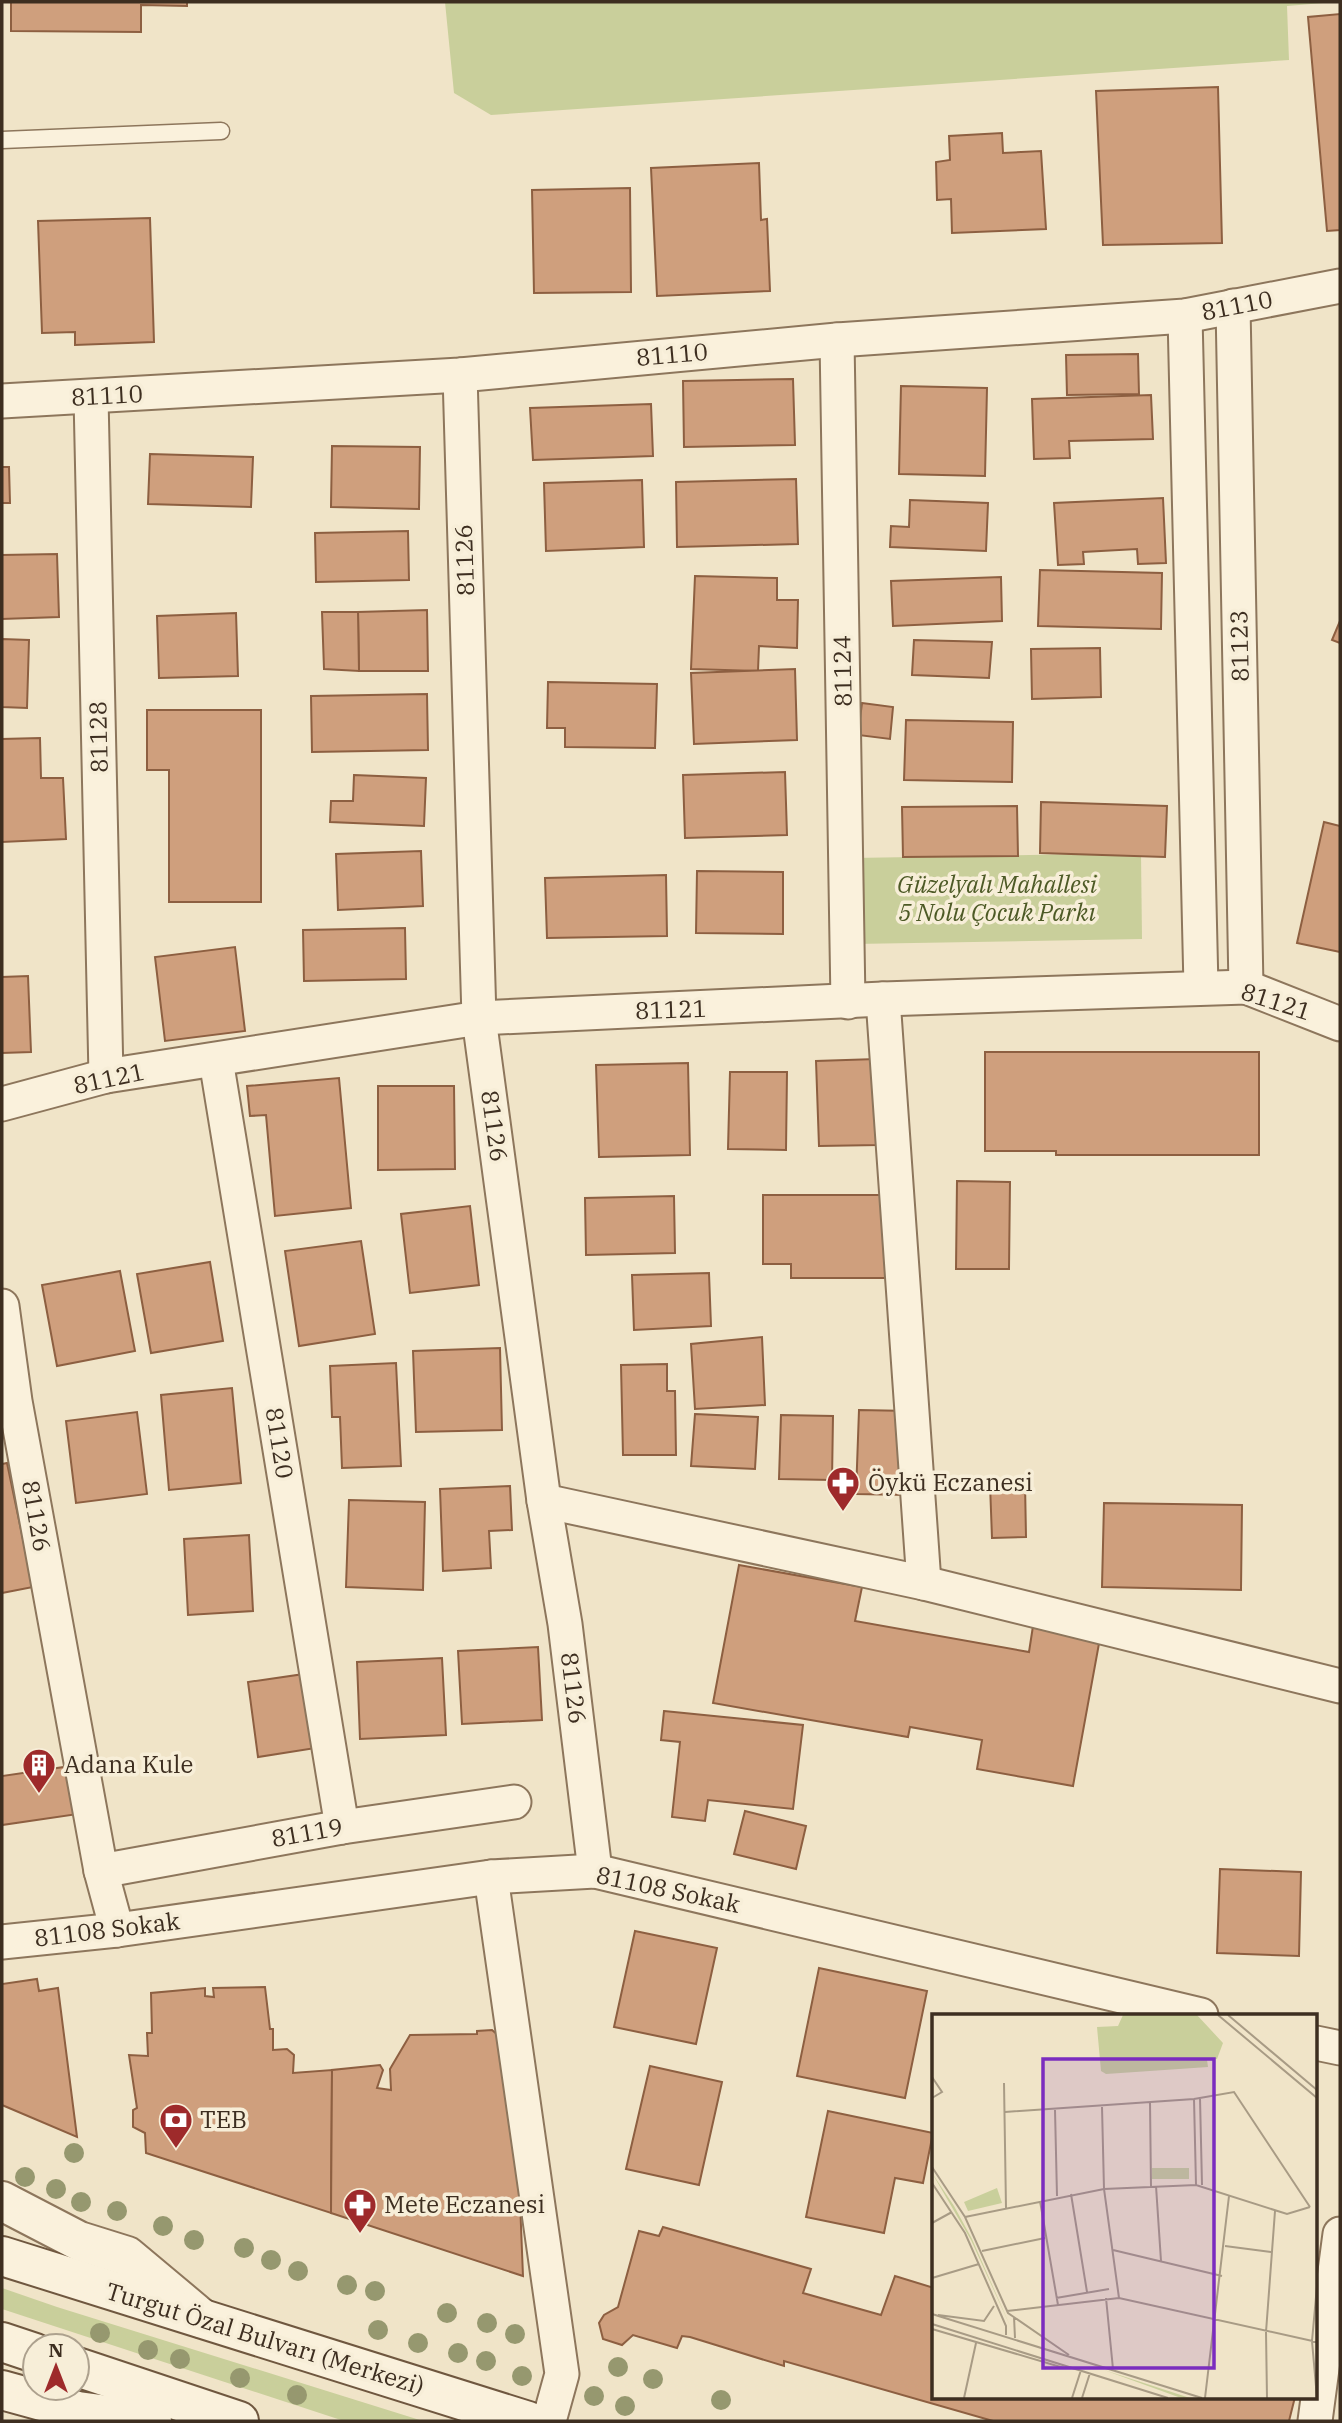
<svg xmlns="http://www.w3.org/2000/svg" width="1342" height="2423" viewBox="0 0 1342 2423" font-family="'IBM Plex Serif',serif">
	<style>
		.green { fill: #c9cf9b }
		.building { fill: #cf9f7d; stroke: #8d5f41; stroke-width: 2 }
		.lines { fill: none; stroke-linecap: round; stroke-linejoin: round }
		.service-casing { stroke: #8d765c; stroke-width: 19 }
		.minor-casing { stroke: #8d765c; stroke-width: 37 }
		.tertiary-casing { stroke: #8d765c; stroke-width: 42 }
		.secondary-casing { stroke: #6f573f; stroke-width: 42 }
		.service { stroke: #faf1dc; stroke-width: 16 }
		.minor { stroke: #faf1dc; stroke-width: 33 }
		.tertiary { stroke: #faf1dc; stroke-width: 38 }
		.secondary { stroke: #faf1dc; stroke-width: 38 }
		.tree { fill: #96986f }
		.labels { text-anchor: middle; stroke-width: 7; stroke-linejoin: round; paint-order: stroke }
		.street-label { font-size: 24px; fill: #3d2e20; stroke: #f7eed8 }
		.park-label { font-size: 24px; font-style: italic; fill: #4d5a26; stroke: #f7eed8 }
		.poi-label { font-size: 24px; fill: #3d2e20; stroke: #f7eed8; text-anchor: start }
		.inset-road { fill: none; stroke: #a89b85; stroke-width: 2 }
		.view { fill: #7b2cbf; fill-opacity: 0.15; stroke: #7b2cbf; stroke-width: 3.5 }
		.inset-edge { fill: none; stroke: #3d2e20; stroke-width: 3.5 }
	</style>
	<rect width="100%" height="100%" fill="#f0e4c8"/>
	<!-- green -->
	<g class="green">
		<path d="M 445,2 L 1335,2 L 1287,6 L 1289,60 L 491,115 L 454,93 Z"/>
		<path d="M 1141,853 L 1142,939 L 854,944 L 853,858 Z"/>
		<path d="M 2,2288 L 57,2307 L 423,2421 L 344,2421 L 2,2309 Z"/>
	</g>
	<!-- building -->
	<g class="building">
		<path d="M 11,2 L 187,2 L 187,6 L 141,5 L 141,32 L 11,31 Z"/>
		<path d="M 1340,14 L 1340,230 L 1327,231 L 1308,17 Z"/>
		<path d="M 1218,87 L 1222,243 L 1103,245 L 1096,91 Z"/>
		<path d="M 1002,133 L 1003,153 L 1041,151 L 1046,229 L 952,233 L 951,199 L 937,200 L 936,162 L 950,160 L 949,136 Z"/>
		<path d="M 759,163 L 761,220 L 767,219 L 770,291 L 657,296 L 651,168 Z"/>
		<path d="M 630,188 L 631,292 L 534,293 L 532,190 Z"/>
		<path d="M 150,218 L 154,342 L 75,345 L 75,332 L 42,333 L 38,221 Z"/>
		<path d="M 1138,354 L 1139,394 L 1067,395 L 1066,355 Z"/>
		<path d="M 793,379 L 795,445 L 684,447 L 683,381 Z"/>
		<path d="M 901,386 L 987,388 L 985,476 L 899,474 Z"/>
		<path d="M 1151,395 L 1153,439 L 1069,441 L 1070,458 L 1034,459 L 1032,399 Z"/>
		<path d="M 651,404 L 653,456 L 533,460 L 530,408 Z"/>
		<path d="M 332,446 L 420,447 L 419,509 L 331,507 Z"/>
		<path d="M 150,454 L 253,457 L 251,507 L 148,504 Z"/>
		<path d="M 2,467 L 9,467 L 10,503 L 2,503 Z"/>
		<path d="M 796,479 L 798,544 L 677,547 L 676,482 Z"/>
		<path d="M 642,480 L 644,547 L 546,551 L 544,483 Z"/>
		<path d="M 1163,498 L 1166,563 L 1138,564 L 1137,549 L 1083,552 L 1084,564 L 1058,565 L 1054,503 Z"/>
		<path d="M 910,500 L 988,503 L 986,551 L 890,547 L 891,526 L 909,527 Z"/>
		<path d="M 408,531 L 409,580 L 316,582 L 315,533 Z"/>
		<path d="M 57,554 L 59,617 L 2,619 L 2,555 Z"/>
		<path d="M 1040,570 L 1162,573 L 1161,629 L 1038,626 Z"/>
		<path d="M 695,576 L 777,578 L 777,600 L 798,600 L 797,648 L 759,646 L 758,671 L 691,669 Z"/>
		<path d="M 1001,577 L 1002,621 L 893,626 L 891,581 Z"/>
		<path d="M 427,610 L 428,671 L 359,671 L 358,612 Z"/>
		<path d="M 322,612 L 358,612 L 359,671 L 324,669 Z"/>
		<path d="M 236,613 L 238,676 L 159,678 L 157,616 Z"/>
		<path d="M 1340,621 L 1340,643 L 1332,640 Z"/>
		<path d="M 2,639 L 29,640 L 27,708 L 2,707 Z"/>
		<path d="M 914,640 L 992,642 L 989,678 L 912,675 Z"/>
		<path d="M 1100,648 L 1101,697 L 1032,699 L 1031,649 Z"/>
		<path d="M 795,669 L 797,740 L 694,744 L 691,673 Z"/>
		<path d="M 548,682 L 657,684 L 655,748 L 565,747 L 565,728 L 547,728 Z"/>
		<path d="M 427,694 L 428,750 L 312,752 L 311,696 Z"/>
		<path d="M 862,703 L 893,707 L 890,739 L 858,735 Z"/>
		<path d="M 147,710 L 261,710 L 261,902 L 169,902 L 169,770 L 147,770 Z"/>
		<path d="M 906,720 L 1013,722 L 1012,782 L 904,780 Z"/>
		<path d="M 40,738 L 41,778 L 63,778 L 66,839 L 2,842 L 2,739 Z"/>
		<path d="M 785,772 L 787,835 L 685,838 L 683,775 Z"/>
		<path d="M 354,775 L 426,778 L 424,826 L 330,822 L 331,801 L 353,801 Z"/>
		<path d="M 1041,802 L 1167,806 L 1165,857 L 1040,853 Z"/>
		<path d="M 1017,806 L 1018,856 L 903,857 L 902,807 Z"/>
		<path d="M 1324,822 L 1340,826 L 1340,952 L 1297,943 Z"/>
		<path d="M 421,851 L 423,906 L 338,910 L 336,854 Z"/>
		<path d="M 697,871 L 783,872 L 783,934 L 696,933 Z"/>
		<path d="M 666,875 L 667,936 L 547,938 L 545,878 Z"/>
		<path d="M 405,928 L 406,979 L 304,981 L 303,930 Z"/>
		<path d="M 235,947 L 245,1031 L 165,1041 L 155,957 Z"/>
		<path d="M 28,976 L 31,1052 L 2,1053 L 2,977 Z"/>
		<path d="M 985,1052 L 1259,1052 L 1259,1155 L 1056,1155 L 1056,1151 L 985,1151 Z"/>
		<path d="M 876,1059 L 879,1145 L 819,1146 L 816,1061 Z"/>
		<path d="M 688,1063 L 690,1155 L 599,1157 L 596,1065 Z"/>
		<path d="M 730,1072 L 787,1072 L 786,1150 L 728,1149 Z"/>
		<path d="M 339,1078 L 351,1208 L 275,1216 L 266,1115 L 250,1116 L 247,1086 Z"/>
		<path d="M 378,1086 L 454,1086 L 455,1169 L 378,1170 Z"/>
		<path d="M 957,1181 L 1010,1182 L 1009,1269 L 956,1269 Z"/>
		<path d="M 763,1195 L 890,1195 L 890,1278 L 791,1278 L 791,1264 L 763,1264 Z"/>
		<path d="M 674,1196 L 675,1253 L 586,1255 L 585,1198 Z"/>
		<path d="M 470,1206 L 479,1285 L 410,1293 L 401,1214 Z"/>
		<path d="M 361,1241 L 375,1334 L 299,1346 L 285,1251 Z"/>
		<path d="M 210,1262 L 223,1341 L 151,1353 L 137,1274 Z"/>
		<path d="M 120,1271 L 135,1351 L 57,1366 L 42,1285 Z"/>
		<path d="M 709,1273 L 711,1326 L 634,1330 L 632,1275 Z"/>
		<path d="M 762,1337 L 765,1405 L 695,1409 L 691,1344 Z"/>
		<path d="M 500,1348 L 502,1430 L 416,1432 L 413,1351 Z"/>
		<path d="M 396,1363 L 401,1466 L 342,1468 L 340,1417 L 332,1417 L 330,1366 Z"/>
		<path d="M 667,1364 L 667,1391 L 675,1391 L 676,1455 L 623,1455 L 621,1365 Z"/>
		<path d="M 232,1388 L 241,1483 L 169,1490 L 161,1395 Z"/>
		<path d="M 859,1410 L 910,1411 L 908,1495 L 856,1494 Z"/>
		<path d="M 137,1412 L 147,1494 L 76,1503 L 66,1421 Z"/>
		<path d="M 695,1414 L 758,1417 L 755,1469 L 691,1466 Z"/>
		<path d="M 781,1415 L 833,1416 L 832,1480 L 779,1479 Z"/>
		<path d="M 7,1463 L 33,1587 L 2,1593 L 2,1464 Z"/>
		<path d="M 1025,1483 L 1026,1537 L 992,1538 L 990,1484 Z"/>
		<path d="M 510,1486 L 512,1530 L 489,1531 L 491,1568 L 443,1571 L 440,1489 Z"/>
		<path d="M 349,1500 L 425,1502 L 423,1590 L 346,1587 Z"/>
		<path d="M 1104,1503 L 1242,1505 L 1241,1590 L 1102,1587 Z"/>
		<path d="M 249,1535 L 253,1611 L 188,1615 L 184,1539 Z"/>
		<path d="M 739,1565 L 862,1587 L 855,1621 L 1029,1652 L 1033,1626 L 1100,1638 L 1073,1786 L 977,1769 L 982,1740 L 910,1727 L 908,1737 L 713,1703 Z"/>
		<path d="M 538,1647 L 542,1720 L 462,1724 L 458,1651 Z"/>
		<path d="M 442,1658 L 446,1735 L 360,1739 L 357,1662 Z"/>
		<path d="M 311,1673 L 322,1747 L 258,1757 L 248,1682 Z"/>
		<path d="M 664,1711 L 803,1725 L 793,1809 L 708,1800 L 705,1821 L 672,1817 L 680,1742 L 661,1740 Z"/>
		<path d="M 71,1766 L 78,1814 L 2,1825 L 2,1776 Z"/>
		<path d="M 745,1811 L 806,1826 L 796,1869 L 734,1854 Z"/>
		<path d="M 1220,1869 L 1301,1872 L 1299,1956 L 1217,1953 Z"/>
		<path d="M 635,1931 L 717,1948 L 696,2044 L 614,2027 Z"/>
		<path d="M 819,1968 L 927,1991 L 905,2098 L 797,2076 Z"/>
		<path d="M 37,1979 L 39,1991 L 58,1988 L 77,2137 L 2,2105 L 2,1984 Z"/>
		<path d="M 265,1987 L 270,2029 L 273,2029 L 273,2050 L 287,2049 L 294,2055 L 293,2073 L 332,2070 L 331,2213 L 146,2153 L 145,2133 L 133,2127 L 133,2110 L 137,2108 L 129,2055 L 148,2056 L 147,2033 L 152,2033 L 151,1993 L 205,1988 L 205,1996 L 214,1997 L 213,1988 Z"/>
		<path d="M 492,2030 L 505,2041 L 516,2102 L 523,2276 L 331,2213 L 332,2070 L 380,2065 L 383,2070 L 377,2088 L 391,2090 L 390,2069 L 410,2035 L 477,2034 L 477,2031 Z"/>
		<path d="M 650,2066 L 722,2082 L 699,2185 L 626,2169 Z"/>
		<path d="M 828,2111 L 933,2133 L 923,2183 L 895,2178 L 884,2233 L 806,2217 Z"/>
		<path d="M 663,2227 L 811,2269 L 803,2293 L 881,2315 L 895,2276 L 934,2288 L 934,2397 L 1295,2397 L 1289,2421 L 993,2421 L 784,2361 L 784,2366 L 690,2337 L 682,2336 L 677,2348 L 633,2335 L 622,2345 L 603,2339 L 599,2323 L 604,2315 L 618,2307 L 639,2231 L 659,2236 Z"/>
	</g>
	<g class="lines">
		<defs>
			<path id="service" d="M 2,140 L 221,131"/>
			<g id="minor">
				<path d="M 1233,306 L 1246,987"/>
				<path d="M 1185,316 L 1201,987"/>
				<path d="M 837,340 L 848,1002"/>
				<path d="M 460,375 L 479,1018 L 544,1501 L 565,1624 L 595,1871"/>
				<path d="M 91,397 L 106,1076"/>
				<path d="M 2,401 L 460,375 L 837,340 L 1185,316 L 1340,286"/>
				<path d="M 883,999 L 924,1583"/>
				<path d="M 216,1060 L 342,1827"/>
				<path d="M 2,1104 L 106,1076 L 479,1018 L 883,999 L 1246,987 L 1340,1024"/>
				<path d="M 2,1306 L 15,1401 L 101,1871 L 117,1930"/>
				<path d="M 544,1501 L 924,1583 L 1340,1686"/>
				<path d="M 101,1871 L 342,1827 L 514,1802"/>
				<path d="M 491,1877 L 562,2374 L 549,2421"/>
				<path d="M 2,1942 L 117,1930 L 491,1877 L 595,1871 L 1201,2015"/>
				<path d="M 1316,2043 L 1340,2048"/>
				<path d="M 1315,2421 L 1340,2234"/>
			</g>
			<path id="tertiary" d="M 2,2201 L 79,2241 L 127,2256 L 201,2318"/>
			<g id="secondary">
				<path d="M 2,2256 L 528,2421"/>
				<path d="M 2,2342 L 35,2353"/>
				<path d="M 77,2367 L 239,2421"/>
				<path d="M 2,2390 L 78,2411 L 152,2421"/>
			</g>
		</defs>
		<!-- service casing -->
		<use href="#service" class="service-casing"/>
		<!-- minor casing -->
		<use href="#minor" class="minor-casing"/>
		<!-- tertiary casing -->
		<use href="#tertiary" class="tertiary-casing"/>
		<!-- secondary casing -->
		<use href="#secondary" class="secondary-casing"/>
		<!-- service -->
		<use href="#service" class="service"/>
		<!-- minor -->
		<use href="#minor" class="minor"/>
		<!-- tertiary -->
		<use href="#tertiary" class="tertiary"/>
		<!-- secondary -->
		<use href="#secondary" class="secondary"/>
	</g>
	<!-- trees -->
	<g class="tree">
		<circle cx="74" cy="2153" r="10"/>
		<circle cx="25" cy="2177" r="10"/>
		<circle cx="56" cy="2189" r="10"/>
		<circle cx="81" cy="2202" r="10"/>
		<circle cx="117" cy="2211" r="10"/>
		<circle cx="163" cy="2226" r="10"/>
		<circle cx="194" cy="2240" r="10"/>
		<circle cx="244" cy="2248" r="10"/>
		<circle cx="271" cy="2260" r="10"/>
		<circle cx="298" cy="2271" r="10"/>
		<circle cx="347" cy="2285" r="10"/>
		<circle cx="375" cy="2291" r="10"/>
		<circle cx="447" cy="2313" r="10"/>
		<circle cx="487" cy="2323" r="10"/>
		<circle cx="378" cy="2330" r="10"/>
		<circle cx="100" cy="2333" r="10"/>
		<circle cx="515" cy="2334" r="10"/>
		<circle cx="418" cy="2343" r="10"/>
		<circle cx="148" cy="2350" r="10"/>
		<circle cx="458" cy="2353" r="10"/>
		<circle cx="180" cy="2359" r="10"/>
		<circle cx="486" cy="2361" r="10"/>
		<circle cx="618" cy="2367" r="10"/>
		<circle cx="522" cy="2376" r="10"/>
		<circle cx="240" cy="2378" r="10"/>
		<circle cx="653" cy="2379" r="10"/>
		<circle cx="297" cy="2395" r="10"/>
		<circle cx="594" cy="2396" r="10"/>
		<circle cx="721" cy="2400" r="10"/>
		<circle cx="625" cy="2406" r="10"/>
	</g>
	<!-- icons -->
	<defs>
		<symbol id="pharmacy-pin" viewBox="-11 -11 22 30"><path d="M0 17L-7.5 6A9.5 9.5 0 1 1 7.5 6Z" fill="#9e2a2b" stroke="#f7eed8"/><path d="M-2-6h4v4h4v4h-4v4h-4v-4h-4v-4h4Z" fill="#fff"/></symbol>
		<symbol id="building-pin" viewBox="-11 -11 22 30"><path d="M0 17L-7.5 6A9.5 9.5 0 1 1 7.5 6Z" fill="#9e2a2b" stroke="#f7eed8"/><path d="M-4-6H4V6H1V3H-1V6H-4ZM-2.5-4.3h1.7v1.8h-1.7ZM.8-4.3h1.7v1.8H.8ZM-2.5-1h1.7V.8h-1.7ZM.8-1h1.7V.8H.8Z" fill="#fff"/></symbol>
		<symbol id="bank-pin" viewBox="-11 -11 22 30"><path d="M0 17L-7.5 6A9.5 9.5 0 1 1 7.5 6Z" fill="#9e2a2b" stroke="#f7eed8"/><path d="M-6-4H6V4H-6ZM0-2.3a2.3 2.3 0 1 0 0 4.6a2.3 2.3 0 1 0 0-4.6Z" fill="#fff"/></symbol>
	</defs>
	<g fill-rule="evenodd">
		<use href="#pharmacy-pin" x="824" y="1464" width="38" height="52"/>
		<use href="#building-pin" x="20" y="1746" width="38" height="52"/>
		<use href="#bank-pin" x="157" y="2101" width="38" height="52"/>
		<use href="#pharmacy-pin" x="341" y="2186" width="38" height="52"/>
	</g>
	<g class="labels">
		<!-- street labels -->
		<g class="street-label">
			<text transform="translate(1237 306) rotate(-11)" y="8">81110</text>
			<text transform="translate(672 355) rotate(-5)" y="8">81110</text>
			<text transform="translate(107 396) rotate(-3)" y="8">81110</text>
			<text transform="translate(465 560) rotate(-92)" y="8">81126</text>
			<text transform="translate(1240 646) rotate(-91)" y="8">81123</text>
			<text transform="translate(843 671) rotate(-91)" y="8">81124</text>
			<text transform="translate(99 737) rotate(-91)" y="8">81128</text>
			<text transform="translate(1276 1002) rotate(18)" y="8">81121</text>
			<text transform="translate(671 1010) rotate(-2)" y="8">81121</text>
			<text transform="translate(109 1079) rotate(-12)" y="8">81121</text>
			<text transform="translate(494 1126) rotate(82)" y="8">81126</text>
			<text transform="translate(279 1443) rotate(81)" y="8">81120</text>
			<text transform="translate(36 1516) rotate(80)" y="8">81126</text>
			<text transform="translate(573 1688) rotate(83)" y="8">81126</text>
			<text transform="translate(307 1833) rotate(-10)" y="8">81119</text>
			<text transform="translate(668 1890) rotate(12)" y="8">81108 Sokak</text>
			<text transform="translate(107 1930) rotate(-7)" y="8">81108 Sokak</text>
			<text transform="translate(265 2339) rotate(17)" y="8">Turgut Özal Bulvarı (Merkezi)</text>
		</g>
		<!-- park labels -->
		<g class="park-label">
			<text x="997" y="893">Güzelyalı Mahallesi<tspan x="997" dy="28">5 Nolu Çocuk Parkı</tspan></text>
		</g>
		<!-- poi labels -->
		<g class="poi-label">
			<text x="868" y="1491">Öykü Eczanesi</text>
			<text x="64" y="1773">Adana Kule</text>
			<text x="200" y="2128">TEB</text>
			<text x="384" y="2213">Mete Eczanesi</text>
		</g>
	</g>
	<!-- overview -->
	<g transform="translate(932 2014)">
		<rect width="385" height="385" fill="#f0e4c8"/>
		<path d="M 191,1 L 265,1 L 291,29 L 285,45 L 275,46 L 276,53 L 174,60 L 169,57 L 165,13 L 186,12 ZM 220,154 L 257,154 L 257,165 L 220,165 ZM 0,159 L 22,192 L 40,225 L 79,314 L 39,226 ZM 65,174 L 70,189 L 36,197 L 32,188 ZM 172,356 L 258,384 L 249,384 Z" fill="#c9cf9b"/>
		<path class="inset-road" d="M 286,1 L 385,84M 296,1 L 385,76M 0,63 L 10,78 L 0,84M 72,69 L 74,194M 268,84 L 270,171M 262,85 L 264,171M 218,88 L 219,173M 170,93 L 172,175 L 187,284M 123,96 L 125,182M 73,98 L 262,85 L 302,78 L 378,193M 0,153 L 33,203 L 76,299 L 137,341M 0,169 L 33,219 L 74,312 L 74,321M 224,172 L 229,247M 139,180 L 155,278M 108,187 L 126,291M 33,203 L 172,175 L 264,171 L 355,200 L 378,193M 0,209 L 20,198M 293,232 L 339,238M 181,236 L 290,262M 50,237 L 113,224M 0,264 L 47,250M 124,284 L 177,275M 174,284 L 181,355M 75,297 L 187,284 L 385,328M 0,300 L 270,384M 6,301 L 52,307 L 62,292M 82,303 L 83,324M 0,310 L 236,384M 0,315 L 132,354M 32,384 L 44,329M 140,384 L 149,356M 150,384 L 158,359M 273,384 L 297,182M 335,384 L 334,318 L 343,197M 385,384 L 380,327 L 385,272"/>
		<path class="view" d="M 111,45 L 282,45 L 282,354 L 111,354 Z"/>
		<rect width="385" height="385" class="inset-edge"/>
	</g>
	<!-- border -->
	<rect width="1342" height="2423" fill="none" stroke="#3d2e20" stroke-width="7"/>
	<!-- north arrow -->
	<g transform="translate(56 2367)"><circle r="33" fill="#f7eed8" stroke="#ada18e" stroke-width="2"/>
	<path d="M0-5L12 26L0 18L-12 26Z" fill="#9e2a2b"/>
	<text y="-10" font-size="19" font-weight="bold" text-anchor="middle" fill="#3d2e20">N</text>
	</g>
</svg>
